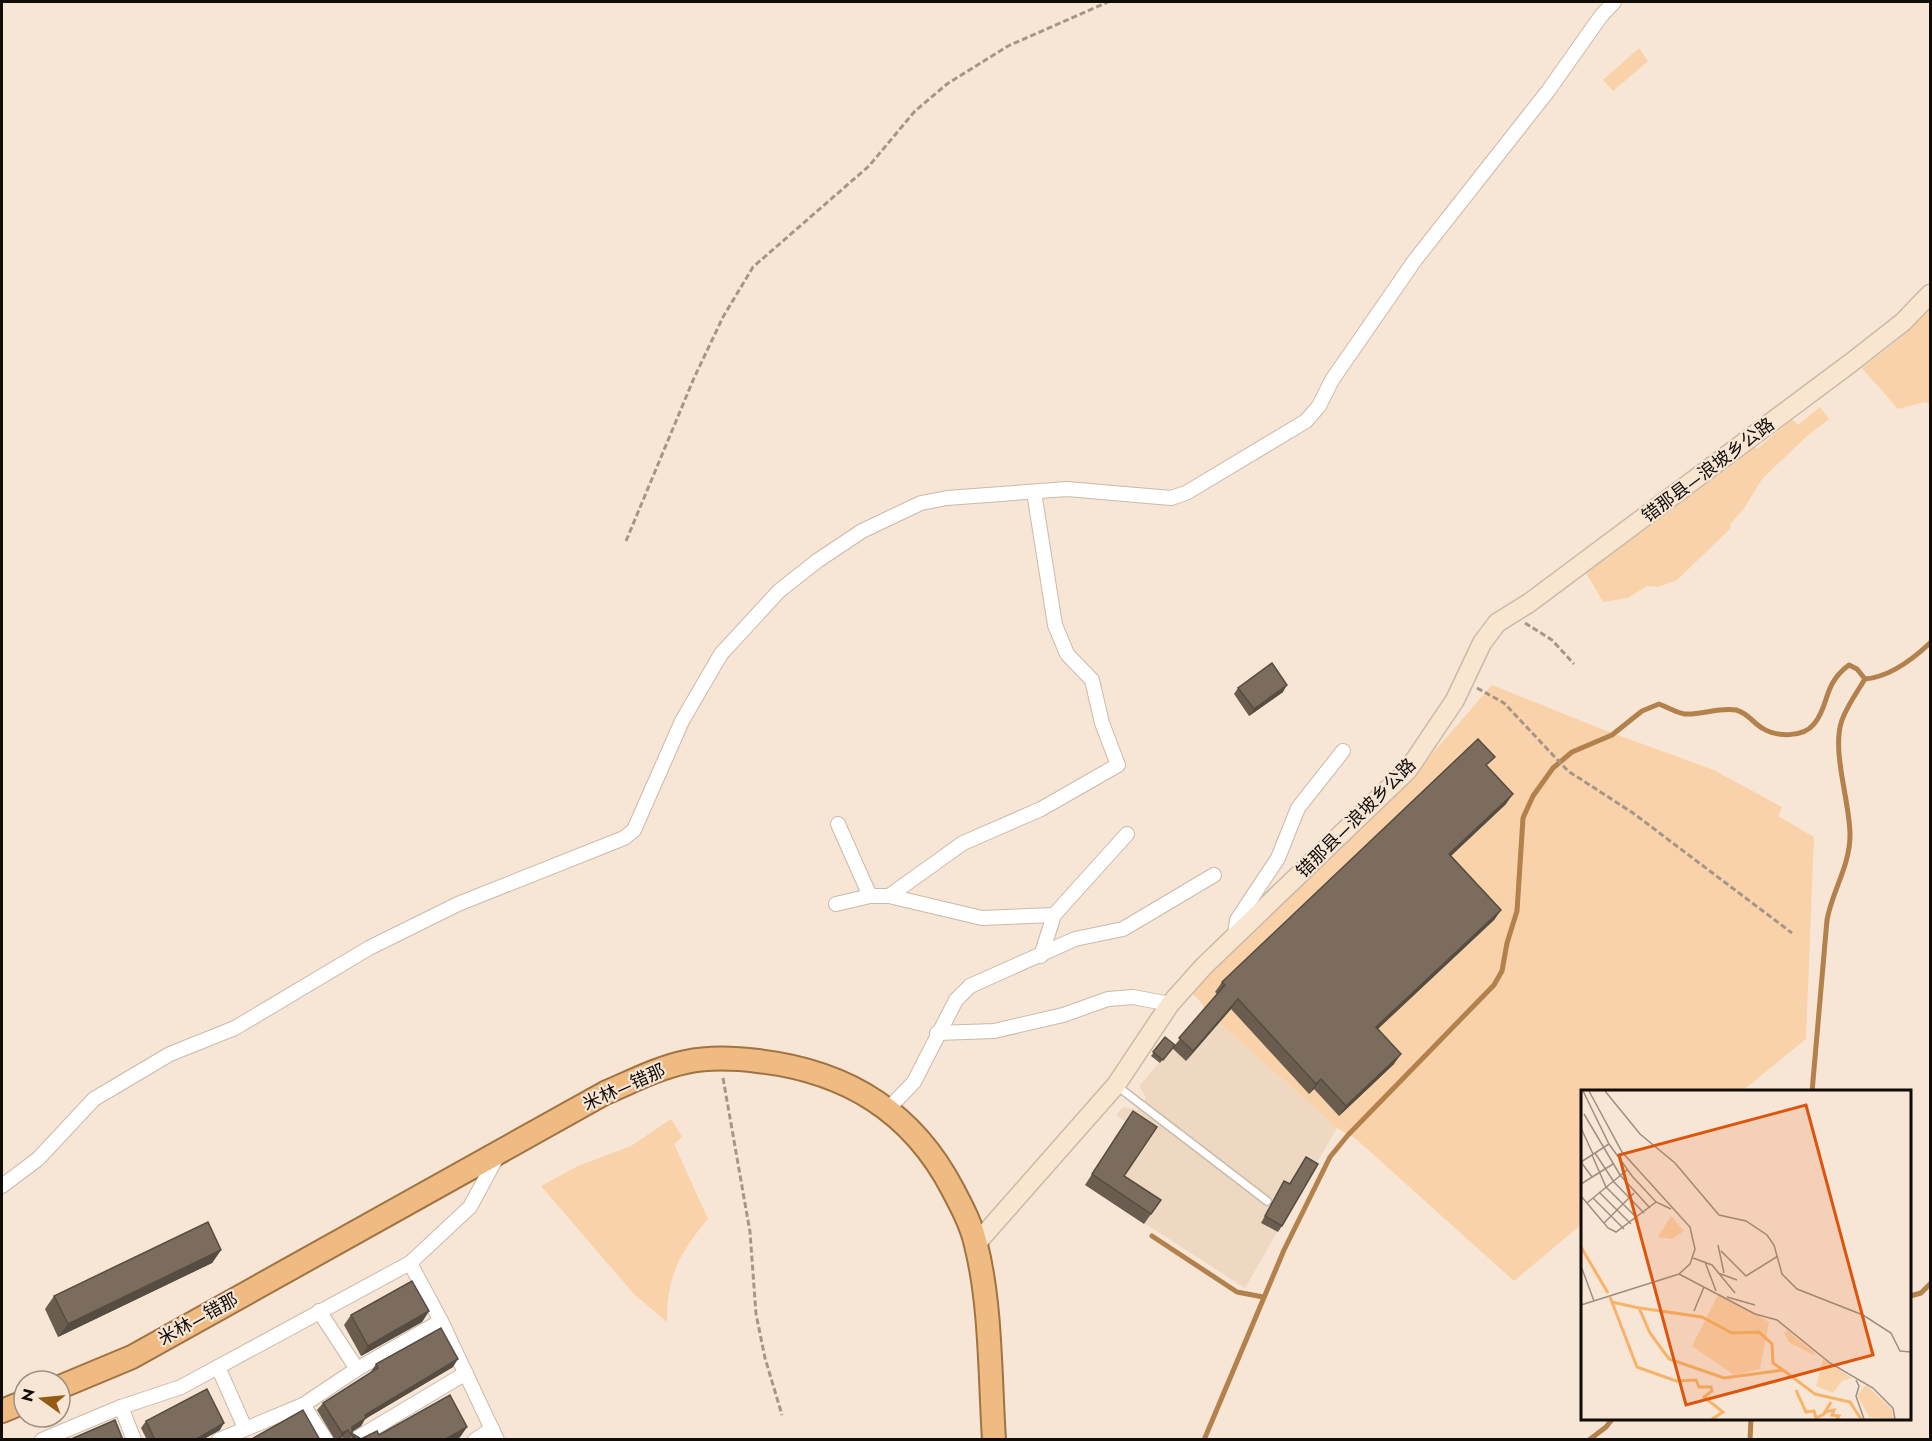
<svg xmlns="http://www.w3.org/2000/svg" width="1932" height="1441" viewBox="0 0 1932 1441" font-family="Jost,'Noto Sans SC',sans-serif">
	<style>
		.built { fill: #eed8c1 }
		.green { fill: #fad2a9 }
		.lines { fill: none; stroke-linecap: round; stroke-linejoin: round }
		.stream { stroke: #b2814c; stroke-width: 5 }
		.service-casing { stroke: #cabaa9; stroke-width: 10 }
		.minor-casing { stroke: #cabaa9; stroke-width: 16 }
		.secondary-casing { stroke: #cabaa9; stroke-width: 21 }
		.trunk-casing { stroke: #9f7342; stroke-width: 26 }
		.path { stroke: #a4978a; stroke-width: 3; stroke-dasharray: 6 3; stroke-linecap: butt }
		.service { stroke: #fff; stroke-width: 7 }
		.minor { stroke: #fff; stroke-width: 14 }
		.secondary { stroke: #f9e6d0; stroke-width: 18 }
		.trunk { stroke: #efbb82; stroke-width: 22 }
		.wall { fill: #6a5d50 }
		.shaded-wall { fill: #564c41 }
		.building { fill: #7b6c5d; stroke: #564c41; stroke-width: 1.5 }
		.labels { text-anchor: middle; stroke-width: 4.5; stroke-linejoin: round; paint-order: stroke }
		.street-label { font-size: 18px; fill: #110c07; stroke: #f7e6d5 }
		.inset-river { fill: none; stroke: #f7b369; stroke-width: 3 }
		.inset-road { fill: none; stroke: #9b8f83; stroke-width: 1.5 }
		.view { fill: #dd550c; fill-opacity: 0.15; stroke: #dd550c; stroke-width: 3 }
		.inset-edge { fill: none; stroke: #110c07; stroke-width: 3 }
	</style>
	<rect width="100%" height="100%" fill="#f7e6d5"/>
	<!-- built -->
	<path class="built" d="M 1205,1010 L 1337,1128 L 1245,1288 L 1085,1185 L 1126,1122 L 1116,1115 L 1123,1107 L 1137,1110 L 1146,1098 L 1139,1086 Z"/>
	<!-- green -->
	<g class="green">
		<path d="M 1639,48 L 1648,61 L 1613,91 L 1603,80 Z"/>
		<path d="M 1930,308 L 1930,404 L 1925,402 L 1898,409 L 1862,368 L 1897,341 Z"/>
		<path d="M 1820,407 L 1829,419 L 1806,437 L 1762,479 L 1743,510 L 1731,523 L 1730,529 L 1677,580 L 1658,587 L 1647,586 L 1628,598 L 1603,602 L 1585,571 L 1753,445 L 1757,449 L 1792,419 L 1798,425 Z"/>
		<path d="M 1492,685 L 1604,730 L 1714,770 L 1782,807 L 1778,816 L 1814,837 L 1806,1039 L 1742,1091 L 1582,1092 L 1582,1224 L 1514,1281 L 1356,1139 L 1337,1128 L 1205,1010 L 1201,1002 L 1190,992 L 1412,777 Z"/>
		<path d="M 671,1119 L 682,1137 L 674,1144 L 708,1219 C 680,1251 666,1279 667,1322 L 634,1294 L 541,1186 L 578,1166 L 631,1146 Z"/>
	</g>
	<g class="lines">
		<!-- stream -->
		<g class="stream">
			<path d="M 1812,1092 L 1827,920 C 1832,891 1850,866 1850,835 C 1850,801 1831,751 1842,720 C 1847,706 1857,692 1865,679 C 1890,677 1912,660 1930,643"/>
			<path d="M 1152,1236 L 1237,1292 L 1263,1297"/>
			<path d="M 1910,1296 L 1921,1293 L 1930,1284"/>
			<path d="M 1204,1440 L 1284,1250 L 1330,1157 L 1348,1135 L 1494,985 L 1502,971 L 1507,943 L 1517,911 L 1523,818 L 1533,796 L 1553,768 L 1572,752 L 1612,735 L 1642,711 L 1659,704 C 1667,707 1677,713 1685,714 C 1702,715 1719,707 1736,710 C 1748,713 1752,722 1762,728 C 1776,737 1803,738 1814,724 C 1830,705 1822,685 1849,665 L 1857,669 L 1865,679"/>
			<path d="M 1589,1440 L 1606,1427 L 1613,1418"/>
			<path d="M 1750,1440 L 1751,1418"/>
		</g>
		<defs>
			<path id="service" d="M 1117,1086 L 1267,1201"/>
			<g id="minor">
				<path d="M 838,824 L 870,896"/>
				<path d="M 889,896 L 963,843 L 1041,809 L 1118,765 L 1102,723 L 1092,680 L 1067,654 L 1055,625 L 1034,492"/>
				<path d="M 836,904 L 870,896 L 889,896 L 982,918 L 1054,915"/>
				<path d="M 1235,936 L 1237,920 L 1278,858 L 1298,808 L 1343,751"/>
				<path d="M 1041,956 L 1054,915 L 1127,834"/>
				<path d="M 937,1033 L 994,1031 L 1063,1015 L 1108,999 L 1133,997 L 1170,1004"/>
				<path d="M 888,1109 L 914,1082 L 956,1000 L 970,986 L 1075,939 L 1123,929 L 1214,875"/>
				<path d="M 2,1186 L 38,1159 L 94,1099 L 170,1054 L 235,1028 L 369,948 L 458,904 L 624,838 L 634,830 L 682,721 L 721,654 L 779,591 L 817,561 L 862,531 L 921,503 L 947,498 L 1067,489 L 1171,498 L 1186,493 L 1306,421 L 1319,406 L 1332,380 L 1415,260 L 1548,91 L 1601,16 L 1614,2"/>
				<path d="M 410,1263 L 441,1321 L 497,1440"/>
				<path d="M 319,1311 L 357,1369"/>
				<path d="M 218,1367 L 245,1428"/>
				<path d="M 303,1405 L 326,1440"/>
				<path d="M 121,1407 L 134,1440"/>
				<path d="M 42,1440 L 121,1407 L 181,1387 L 410,1263 L 470,1207 L 498,1155"/>
				<path d="M 219,1440 L 303,1405 L 357,1369 L 441,1321"/>
				<path d="M 354,1440 L 466,1373"/>
				<path d="M 475,1440 L 492,1429"/>
			</g>
			<path id="secondary" d="M 976,1244 L 1116,1085 L 1170,1004 L 1204,966 L 1408,770 L 1455,700 L 1482,643 L 1497,623 L 1529,603 L 1852,362 L 1903,322 L 1930,294"/>
			<g id="trunk">
				<path d="M 60,1387 L 132,1357 L 605,1093 C 631,1082 657,1068 686,1062 C 709,1057 734,1058 758,1061 C 846,1071 912,1111 953,1190 C 962,1207 972,1226 976,1245 C 991,1304 990,1378 994,1440"/>
				<path d="M 2,1411 L 24,1402"/>
			</g>
		</defs>
		<!-- service casing -->
		<use href="#service" class="service-casing"/>
		<!-- minor casing -->
		<use href="#minor" class="minor-casing"/>
		<!-- secondary casing -->
		<use href="#secondary" class="secondary-casing"/>
		<!-- trunk casing -->
		<use href="#trunk" class="trunk-casing"/>
		<!-- path -->
		<g class="path">
			<path d="M 626,541 L 694,378 L 723,317 L 753,267 L 869,166 L 915,111 L 947,84 L 1008,46 L 1108,2"/>
			<path d="M 1525,623 L 1552,640 L 1574,664"/>
			<path d="M 1477,688 L 1504,703 L 1568,771 L 1633,813 L 1792,933"/>
			<path d="M 723,1078 L 750,1232 L 756,1314 L 765,1358 L 782,1415"/>
		</g>
		<!-- service -->
		<use href="#service" class="service"/>
		<!-- minor -->
		<use href="#minor" class="minor"/>
		<!-- secondary -->
		<use href="#secondary" class="secondary"/>
		<!-- trunk -->
		<use href="#trunk" class="trunk"/>
	</g>
	<!-- wall -->
	<g class="wall">
		<path d="M 1238,688 L 1283,692 L 1249,716 L 1234,694 Z"/>
		<path d="M 1488,767 L 1506,804 L 1451,856 L 1501,910 L 1494,920 L 1378,1029 L 1394,1064 L 1339,1116 L 1314,1089 L 1309,1094 L 1231,1009 L 1186,1061 L 1172,1048 L 1160,1063 L 1151,1056 L 1165,1037 L 1175,1045 L 1217,994 L 1215,992 L 1222,982 Z"/>
		<path d="M 1126,1121 L 1124,1176 L 1161,1200 L 1144,1224 L 1085,1185 Z"/>
		<path d="M 1306,1157 L 1282,1226 L 1278,1232 L 1261,1223 L 1280,1188 L 1284,1181 L 1289,1184 Z"/>
		<path d="M 221,1250 L 212,1263 L 58,1337 L 45,1309 L 54,1296 Z"/>
		<path d="M 429,1311 L 422,1322 L 361,1356 L 344,1325 L 351,1315 Z"/>
		<path d="M 376,1364 L 453,1367 L 365,1419 L 361,1426 L 352,1432 L 352,1436 L 349,1440 L 344,1440 L 342,1437 L 339,1440 L 335,1440 L 317,1410 L 323,1403 L 370,1373 Z"/>
		<path d="M 146,1421 L 220,1430 L 202,1440 L 147,1440 L 141,1428 Z"/>
		<path d="M 467,1427 L 460,1437 L 456,1440 L 350,1440 L 353,1434 L 361,1439 L 379,1435 Z"/>
	</g>
	<!-- shaded-wall -->
	<g class="shaded-wall">
		<path d="M 1287,685 L 1283,692 L 1249,716 L 1254,709 Z"/>
		<path d="M 1513,794 L 1506,804 L 1442,864 L 1449,854 Z"/>
		<path d="M 1501,910 L 1494,920 L 1369,1037 L 1376,1027 Z"/>
		<path d="M 1238,999 L 1231,1009 L 1186,1061 L 1193,1051 Z"/>
		<path d="M 1401,1054 L 1394,1064 L 1339,1116 L 1346,1106 Z"/>
		<path d="M 1321,1079 L 1314,1089 L 1309,1094 L 1316,1084 Z"/>
		<path d="M 221,1250 L 212,1263 L 58,1337 L 68,1324 Z"/>
		<path d="M 429,1311 L 422,1322 L 361,1356 L 368,1346 Z"/>
		<path d="M 458,1359 L 453,1367 L 365,1419 L 361,1426 L 350,1433 L 352,1427 L 365,1415 Z"/>
		<path d="M 224,1423 L 220,1430 L 202,1440 L 195,1440 Z"/>
		<path d="M 467,1427 L 460,1437 L 456,1440 L 444,1440 Z"/>
		<path d="M 348,1430 L 342,1437 L 338,1440 L 342,1433 Z"/>
	</g>
	<!-- building -->
	<g class="building">
		<path d="M 1272,663 L 1287,685 L 1254,709 L 1238,688 Z"/>
		<path d="M 1478,739 L 1495,757 L 1486,765 L 1513,794 L 1449,854 L 1501,910 L 1376,1027 L 1401,1054 L 1346,1106 L 1321,1079 L 1316,1084 L 1238,999 L 1193,1051 L 1179,1038 L 1225,985 L 1222,982 Z"/>
		<path d="M 1165,1037 L 1175,1045 L 1163,1060 L 1153,1052 Z"/>
		<path d="M 1133,1111 L 1157,1127 L 1124,1176 L 1161,1200 L 1151,1214 L 1092,1174 Z"/>
		<path d="M 1306,1157 L 1318,1164 L 1282,1226 L 1265,1216 L 1284,1181 L 1290,1184 Z"/>
		<path d="M 208,1222 L 221,1250 L 68,1324 L 54,1296 Z"/>
		<path d="M 412,1281 L 429,1311 L 368,1346 L 351,1315 Z"/>
		<path d="M 441,1328 L 458,1359 L 365,1415 L 366,1418 L 352,1427 L 352,1436 L 348,1430 L 342,1433 L 323,1403 L 378,1368 L 376,1364 Z"/>
		<path d="M 207,1389 L 224,1423 L 195,1440 L 155,1440 L 146,1421 Z"/>
		<path d="M 450,1395 L 467,1427 L 444,1440 L 356,1440 L 353,1434 L 361,1439 L 377,1431 L 379,1435 Z"/>
		<path d="M 303,1410 L 320,1440 L 250,1440 Z"/>
		<path d="M 115,1420 L 123,1440 L 69,1440 Z"/>
	</g>
	<g class="labels">
		<!-- street labels -->
		<g class="street-label">
			<text transform="translate(1708 470) rotate(-37)" y="6">错那县—浪坡乡公路</text>
			<text transform="translate(1356 818) rotate(-45)" y="6">错那县—浪坡乡公路</text>
			<text transform="translate(624 1087) rotate(-24)" y="6">米林—错那</text>
			<text transform="translate(198 1319) rotate(-29)" y="6">米林—错那</text>
		</g>
	</g>
	<!-- overview -->
	<g transform="translate(1581 1090)">
		<rect width="330" height="330" fill="#f7e6d5"/>
		<path d="M 90,126 L 103,141 L 91,149 L 77,147 ZM 138,203 L 188,232 L 179,279 L 153,285 L 111,256 ZM 206,240 L 233,262 L 234,266 L 208,252 L 203,243 ZM 242,269 L 271,288 L 261,291 L 252,303 L 235,296 ZM 285,295 L 310,318 L 313,329 L 288,327 L 276,305 Z" fill="#fad2a9"/>
		<path class="inset-river" d="M 0,157 L 27,203M 29,207 L 56,277 L 95,291 L 115,290 L 118,297 L 130,297 L 131,301 L 123,307 L 142,322 L 131,329M 31,212 L 58,218 L 69,243 L 88,269 L 143,288 L 202,280 L 234,304 L 269,312 L 280,329M 59,218 L 121,227 L 151,243 L 178,242 L 191,254 L 192,273 L 202,280M 215,300 L 225,322 L 233,321 L 235,328 L 245,323M 250,312 L 244,322 L 253,320 L 251,325 L 258,326 L 256,329"/>
		<path class="inset-road" d="M 2,1 L 28,54 L 51,86 L 75,112 L 90,119M 24,1 L 59,44 L 94,73 L 138,125 L 165,131 L 186,145 L 193,155 L 201,184 L 216,199 L 282,225 L 310,243 L 319,261 L 330,262M 3,24 L 39,85 L 69,118M 0,38 L 12,64M 14,63 L 33,92 L 63,123M 11,65 L 25,97 L 56,128M 0,72 L 28,54M 0,72 L 11,87M 0,94 L 32,74M 18,102 L 50,134M 0,106 L 27,138 L 35,142 L 75,112M 12,108 L 43,139M 6,113 L 46,80M 23,133 L 53,103M 137,155 L 143,183M 140,161 L 165,186 L 197,166M 112,168 L 131,175 L 154,203M 124,172 L 135,201M 0,176 L 13,211M 137,183 L 156,190M 98,184 L 174,224 L 196,230 L 249,273 L 292,298 L 312,318 L 314,329M 146,207 L 174,215M 0,215 L 98,184 L 109,174 L 114,159 L 109,137 L 41,62 L 8,1M 113,221 L 123,197M 275,290 L 278,296 L 275,306 L 283,329"/>
		<path class="view" d="M 225,15 L 292,265 L 105,315 L 38,65 Z"/>
		<rect width="330" height="330" class="inset-edge"/>
	</g>
	<!-- border -->
	<rect width="1932" height="1441" fill="none" stroke="#110c07" stroke-width="6"/>
	<!-- north arrow -->
	<g transform="translate(42 1399) rotate(285)"><circle r="28" fill="#f7e6d5" stroke="#9b8f83" stroke-width="1.5"/>
	<path d="M0-4.5L10 22L0 15L-10 22Z" fill="#935c14"/>
	<text y="-9" font-size="16" font-weight="bold" text-anchor="middle" fill="#110c07">N</text>
	</g>
</svg>
